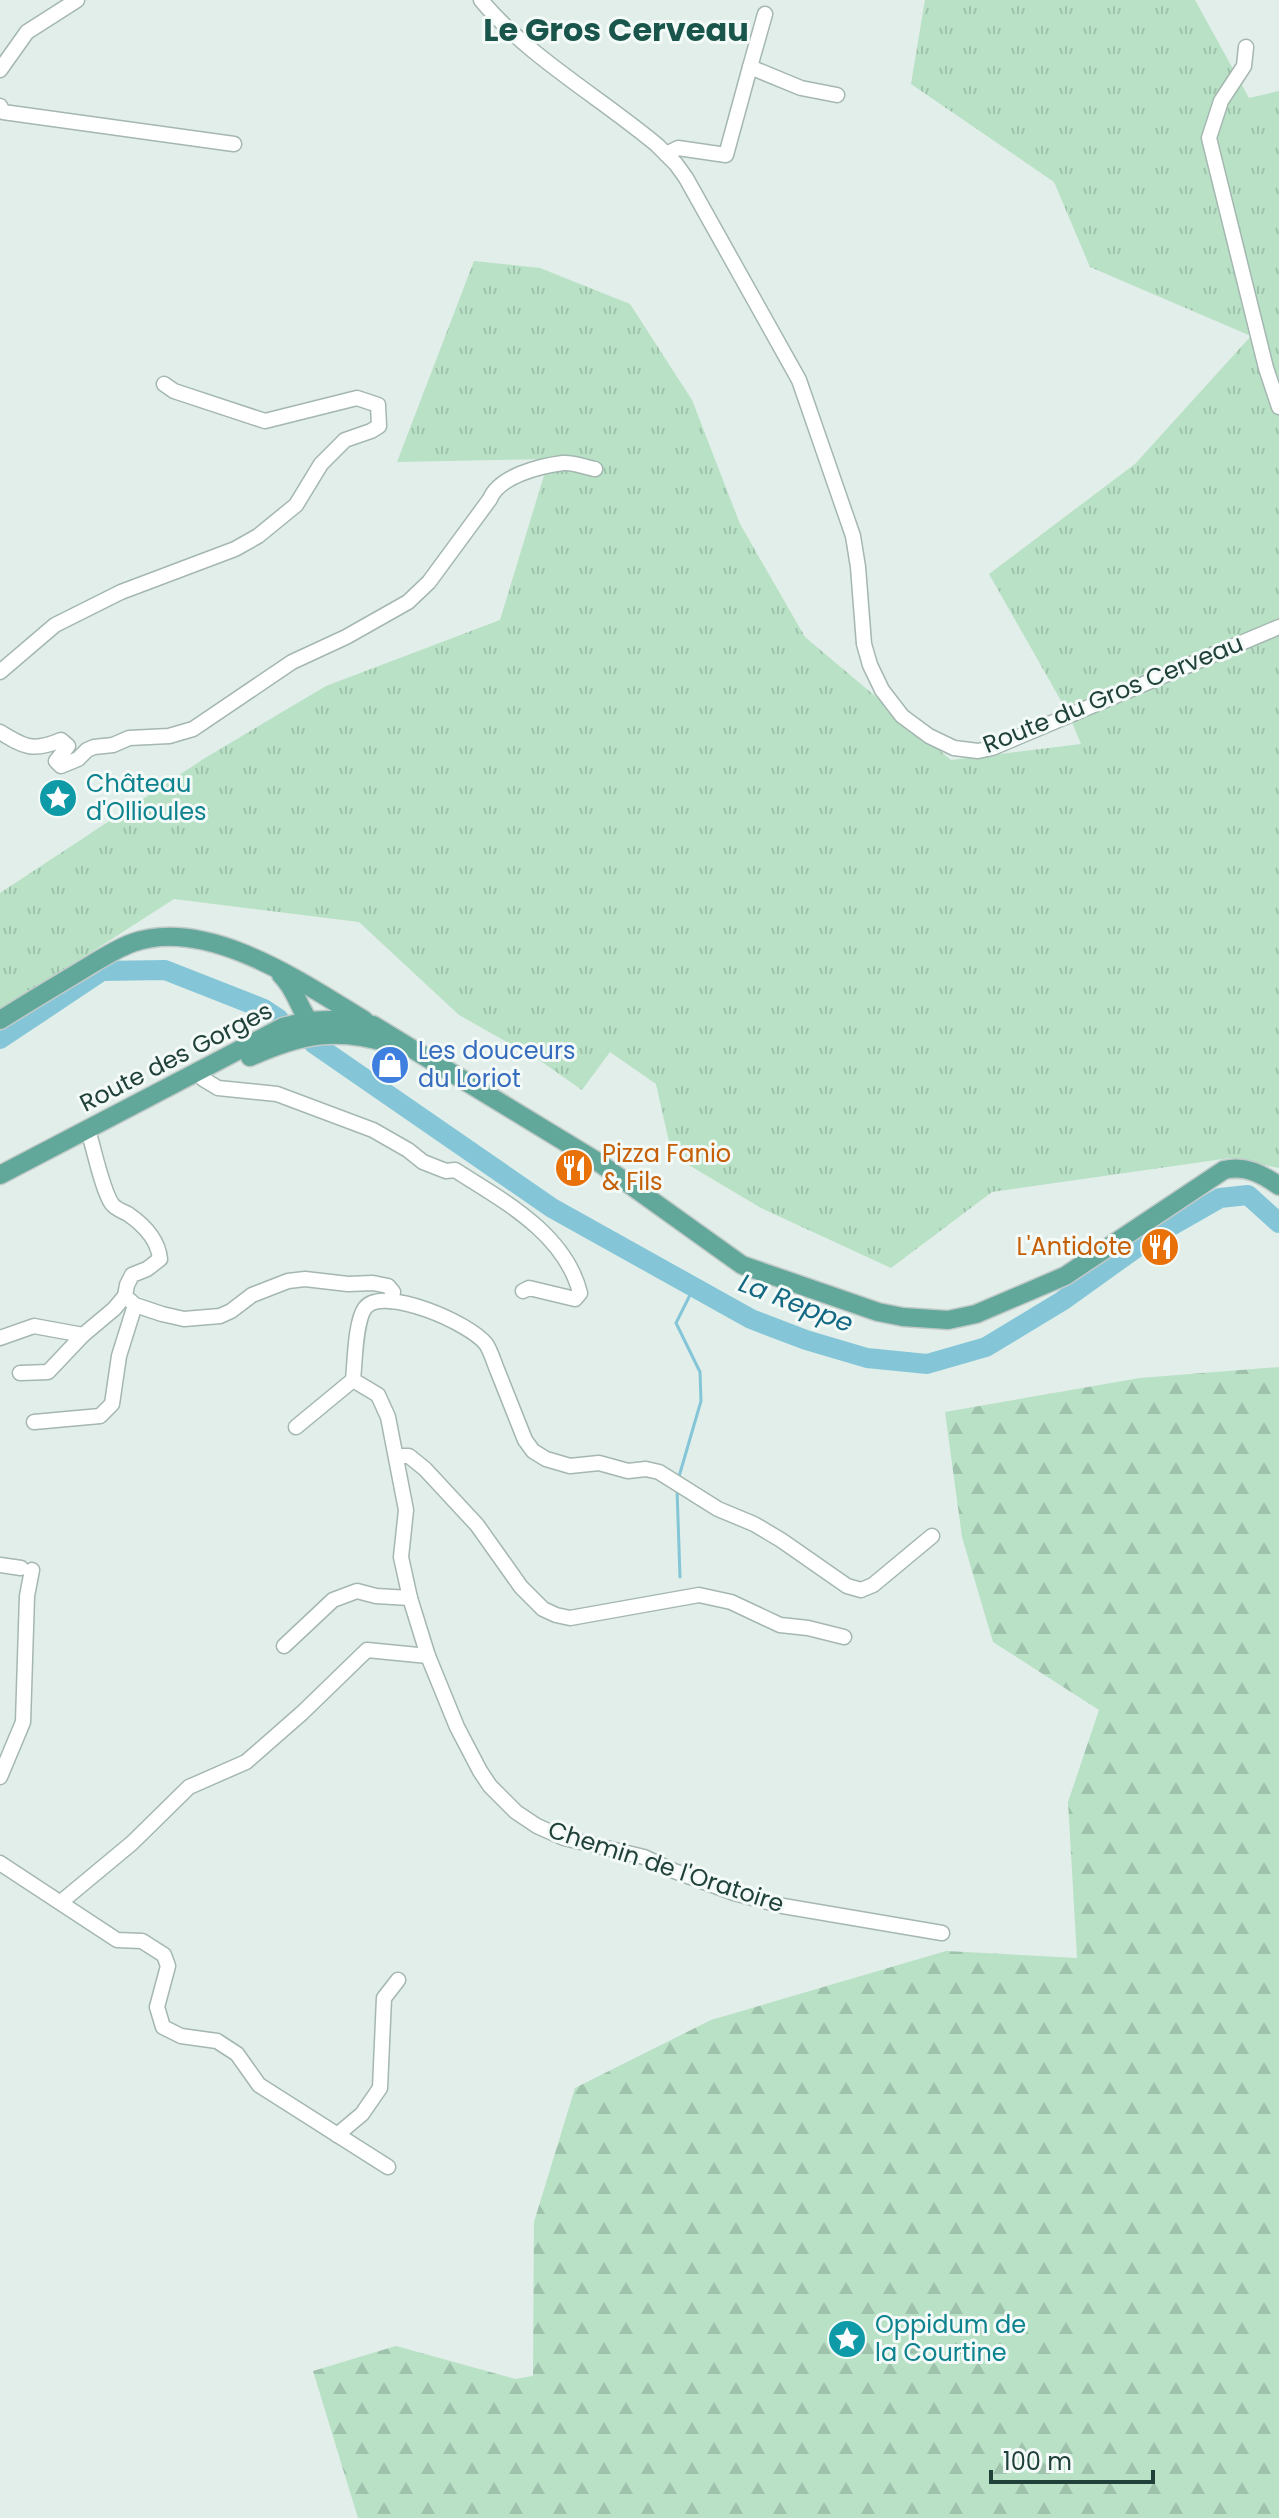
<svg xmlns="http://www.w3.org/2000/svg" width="1279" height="2518" viewBox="0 0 1279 2518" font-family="Poppins,sans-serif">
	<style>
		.grass { fill: url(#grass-tufts) }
		.forest { fill: url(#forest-firs) }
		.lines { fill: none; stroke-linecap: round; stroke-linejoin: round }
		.stream { stroke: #84c6d8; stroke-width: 3 }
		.river { stroke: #84c6d8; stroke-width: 20 }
		.minor-casing { stroke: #a4b7b1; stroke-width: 17 }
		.major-casing { stroke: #c1cac8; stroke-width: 21 }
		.minor { stroke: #fff; stroke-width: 14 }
		.major { stroke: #62a89a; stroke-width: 18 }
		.labels { text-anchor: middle; stroke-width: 6; stroke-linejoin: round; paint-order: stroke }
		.street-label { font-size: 24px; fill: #20413a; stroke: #f3faf7 }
		.culture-label { font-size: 24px; fill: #0d838f; stroke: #f3faf7; text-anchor: start }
		.shop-label { font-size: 24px; fill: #366cbe; stroke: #f3faf7; text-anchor: start }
		.food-label { font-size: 24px; fill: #c56008; stroke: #f3faf7; text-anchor: start }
		.water-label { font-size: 26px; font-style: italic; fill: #136983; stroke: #f3faf7 }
		.district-label { font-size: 32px; font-weight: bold; fill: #19554a; stroke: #f3faf7 }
	</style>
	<defs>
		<pattern id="grass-tufts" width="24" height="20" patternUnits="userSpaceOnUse" patternTransform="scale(2)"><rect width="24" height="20" fill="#b8e1c6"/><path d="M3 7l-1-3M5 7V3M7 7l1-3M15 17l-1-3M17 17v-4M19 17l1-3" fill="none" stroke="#9ec2ab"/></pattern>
		<pattern id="forest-firs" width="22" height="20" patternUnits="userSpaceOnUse" patternTransform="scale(2)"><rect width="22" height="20" fill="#b8e1c6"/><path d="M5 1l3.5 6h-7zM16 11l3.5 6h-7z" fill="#9ec2ab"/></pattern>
	</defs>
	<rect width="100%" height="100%" fill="#e2eee9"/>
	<!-- grass -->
	<path class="grass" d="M 925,0 L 1195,0 L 1249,98 L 1279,91 L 1279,1168 L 1230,1158 L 992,1192 L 891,1268 L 761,1208 L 672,1155 L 656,1084 L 610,1052 L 582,1090 L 539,1060 L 459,1015 L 359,922 L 174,899 L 0,1011 L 0,893 L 205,758 L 326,686 L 500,620 L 549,459 L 397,462 L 474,261 L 540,268 L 630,304 L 692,400 L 740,524 L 805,637 L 951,760 L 1081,744 L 1068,713 L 989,574 L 1135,464 L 1251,336 L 1090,267 L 1054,182 L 911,84 Z"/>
	<!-- forest -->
	<path class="forest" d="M 1279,1367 L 1279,2518 L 358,2518 L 313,2371 L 396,2346 L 515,2379 L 533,2376 L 534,2222 L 575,2088 L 711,2020 L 946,1951 L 1077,1958 L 1068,1802 L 1099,1710 L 993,1642 L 962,1537 L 945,1412 L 1140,1378 Z"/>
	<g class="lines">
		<!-- stream -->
		<g class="stream">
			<path d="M 678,1480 L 701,1401 L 700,1372 L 676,1323 L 694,1287"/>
			<path d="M 677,1489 L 680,1577"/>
		</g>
		<!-- river -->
		<g class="river">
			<path d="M 0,1039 L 102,971 L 165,970 L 264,1009 L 279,1019"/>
			<path d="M 313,1043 L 552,1208 L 751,1319 L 806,1340 L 867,1358 L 927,1364 L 986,1347 L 1062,1301 L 1150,1238 L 1220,1198 L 1248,1195 L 1279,1223"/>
		</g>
		<defs>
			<g id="minor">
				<path d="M 481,0 C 526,55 601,98 657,145 L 676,164 L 686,178 L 799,380 L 853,536 L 858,567 L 864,644 L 870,665 L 882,690 L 902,716 L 929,736 L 954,748 L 978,751 L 992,748 L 1279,627"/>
				<path d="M 1246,47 L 1244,66 L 1221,101 L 1209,138 L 1266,368 L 1279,407"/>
				<path d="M 750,67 L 765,14"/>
				<path d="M 0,70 L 27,32 L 77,0"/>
				<path d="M 0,106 L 3,112 L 234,144"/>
				<path d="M 666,154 L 678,148 L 726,155 L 750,67 L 801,88 L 837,95"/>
				<path d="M 0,672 L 55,625 L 121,592 L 235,549 L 258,536 L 296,505 L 321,464 L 345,440 L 371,431 L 379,426 L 378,405 L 357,398 L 265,421 L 174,391 L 164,384"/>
				<path d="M 0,732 C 24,747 33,752 61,740 L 68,746 L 56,761 L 61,766 L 78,759 L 87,750 L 94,747 L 113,745 L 129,738 L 169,736 L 193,729 L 292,662 L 346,637 L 408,602 L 429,582 L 490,499 C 499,476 540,466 563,463 C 574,462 584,467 595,469"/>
				<path d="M 203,1079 L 218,1088 L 277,1094 L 373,1130 L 408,1150 L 423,1162 L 446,1171 L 455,1170 C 502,1200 565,1233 580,1293 L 575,1299 L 529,1288 L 523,1291"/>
				<path d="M 90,1137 C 95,1154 103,1191 112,1204 C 116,1209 122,1211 128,1214 C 144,1225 158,1239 160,1259 L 147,1269 L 132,1275 L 127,1285 L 125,1296 L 135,1305 L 162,1314 L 184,1319 L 220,1316 L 231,1311 L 252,1295 L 288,1281 L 305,1279 L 348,1284 L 373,1283 L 388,1286 L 393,1292 L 391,1301"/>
				<path d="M 0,1338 L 34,1326 L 83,1335"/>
				<path d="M 20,1373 L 48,1372 L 83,1335 L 114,1309 L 125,1296"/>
				<path d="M 34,1422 L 100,1416 L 112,1404 L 119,1356 L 135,1305"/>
				<path d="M 296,1427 L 353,1380"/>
				<path d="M 396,1456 L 409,1456 L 425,1469 L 477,1525 L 521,1587 L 543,1609 L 556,1615 L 570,1618 L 699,1595 L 731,1602 L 780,1625 L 808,1628 L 844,1637"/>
				<path d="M 932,1536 L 873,1585 L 861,1590 L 847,1586 L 781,1540 L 754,1524 L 718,1509 L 659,1472 L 646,1469 L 628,1471 L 599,1463 L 570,1466 L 546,1459 L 533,1451 L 525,1440 C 516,1417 507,1395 498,1372 C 494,1363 491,1351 486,1344 C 470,1323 383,1285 365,1308 C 355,1322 355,1362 353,1380 L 378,1395 L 388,1417 L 406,1510 L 401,1557 L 410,1598 L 428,1656 L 457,1727 L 480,1771 L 490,1786 L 516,1812 L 537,1826 L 564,1838 L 644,1857 L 674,1871 L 734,1893 L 783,1906 L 942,1933"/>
				<path d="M 0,1565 L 21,1568"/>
				<path d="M 284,1646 L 333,1600 L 357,1591 L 376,1596 L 410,1598"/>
				<path d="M 0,1777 L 23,1722 L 27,1596 L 32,1570"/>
				<path d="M 0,1863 L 117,1940 L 142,1941 L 164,1955 L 168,1966 L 157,2007 L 163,2027 L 181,2036 L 217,2041 L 237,2054 L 259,2085 L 388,2167"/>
				<path d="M 61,1902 L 132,1843 L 189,1787 L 246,1762 L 302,1713 L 367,1650 L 428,1656"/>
				<path d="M 337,2135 L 362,2114 L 380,2088 L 384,1998 L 398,1980"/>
			</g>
			<g id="major">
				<path d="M 281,975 C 297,990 299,1012 314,1027"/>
				<path d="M 0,1020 C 26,1004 52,988 79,972 C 96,962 113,950 132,943 C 207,916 303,983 364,1020"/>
				<path d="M 250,1057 C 301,1034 337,1027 391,1044"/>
				<path d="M 0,1175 L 283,1027 C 314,1018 341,1018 373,1025 L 598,1162 L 742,1265 L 878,1312 L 903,1317 L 948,1320 L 976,1314 L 1065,1276 L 1224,1170 C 1246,1165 1262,1174 1279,1186"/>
			</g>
		</defs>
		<!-- minor casing -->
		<use href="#minor" class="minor-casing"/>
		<!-- major casing -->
		<use href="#major" class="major-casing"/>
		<!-- minor -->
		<use href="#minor" class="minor"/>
		<!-- major -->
		<use href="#major" class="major"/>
	</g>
	<!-- icons -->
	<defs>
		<symbol id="sight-disc" viewBox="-11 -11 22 22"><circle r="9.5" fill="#0f9aa8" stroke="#f3faf7"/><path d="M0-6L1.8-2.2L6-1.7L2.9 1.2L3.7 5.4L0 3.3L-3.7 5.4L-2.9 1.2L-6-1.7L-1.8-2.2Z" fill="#fff"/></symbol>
		<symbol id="shop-disc" viewBox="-11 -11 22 22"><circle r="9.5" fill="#3f7fe0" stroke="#f3faf7"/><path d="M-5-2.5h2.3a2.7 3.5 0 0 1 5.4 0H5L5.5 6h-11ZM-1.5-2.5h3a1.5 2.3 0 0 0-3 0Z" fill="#fff"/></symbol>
		<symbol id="restaurant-disc" viewBox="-11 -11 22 22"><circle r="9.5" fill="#e8710a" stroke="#f3faf7"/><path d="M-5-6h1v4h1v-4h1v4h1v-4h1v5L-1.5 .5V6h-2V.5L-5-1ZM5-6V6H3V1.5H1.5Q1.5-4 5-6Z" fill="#fff"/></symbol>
	</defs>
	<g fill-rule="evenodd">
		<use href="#sight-disc" x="36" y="776" width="44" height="44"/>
		<use href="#shop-disc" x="368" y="1043" width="44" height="44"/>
		<use href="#restaurant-disc" x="552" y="1146" width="44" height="44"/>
		<use href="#restaurant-disc" x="1138" y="1225" width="44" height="44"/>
		<use href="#sight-disc" x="825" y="2317" width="44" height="44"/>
	</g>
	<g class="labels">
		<!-- street labels -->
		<g class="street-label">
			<text transform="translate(1113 694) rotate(-22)" y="8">Route du Gros Cerveau</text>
			<text transform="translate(176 1057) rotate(-27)" y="8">Route des Gorges</text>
			<text transform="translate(666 1867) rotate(18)" y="8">Chemin de l'Oratoire</text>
		</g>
		<!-- culture labels -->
		<g class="culture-label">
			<text x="86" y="792">Château<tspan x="86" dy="28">d'Ollioules</tspan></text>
			<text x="875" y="2333">Oppidum de<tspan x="875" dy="28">la Courtine</tspan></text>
		</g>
		<!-- shop labels -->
		<g class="shop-label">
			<text x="418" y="1059">Les douceurs<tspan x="418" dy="28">du Loriot</tspan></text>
		</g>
		<!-- food labels -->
		<g class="food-label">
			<text x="602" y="1162">Pizza Fanio<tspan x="602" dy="28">&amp; Fils</tspan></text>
			<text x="1132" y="1255" text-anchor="end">L'Antidote</text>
		</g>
		<!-- water labels -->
		<g class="water-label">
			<text transform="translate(796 1303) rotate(21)" y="9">La Reppe</text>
		</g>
		<!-- district labels -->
		<g class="district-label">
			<text x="616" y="41">Le Gros Cerveau</text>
		</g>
	</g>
	<!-- scale -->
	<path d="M991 2470v12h162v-12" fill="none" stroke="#20413a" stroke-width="4"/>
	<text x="1003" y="2470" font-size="24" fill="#20413a" stroke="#f3faf7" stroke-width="6" paint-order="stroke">100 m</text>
</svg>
